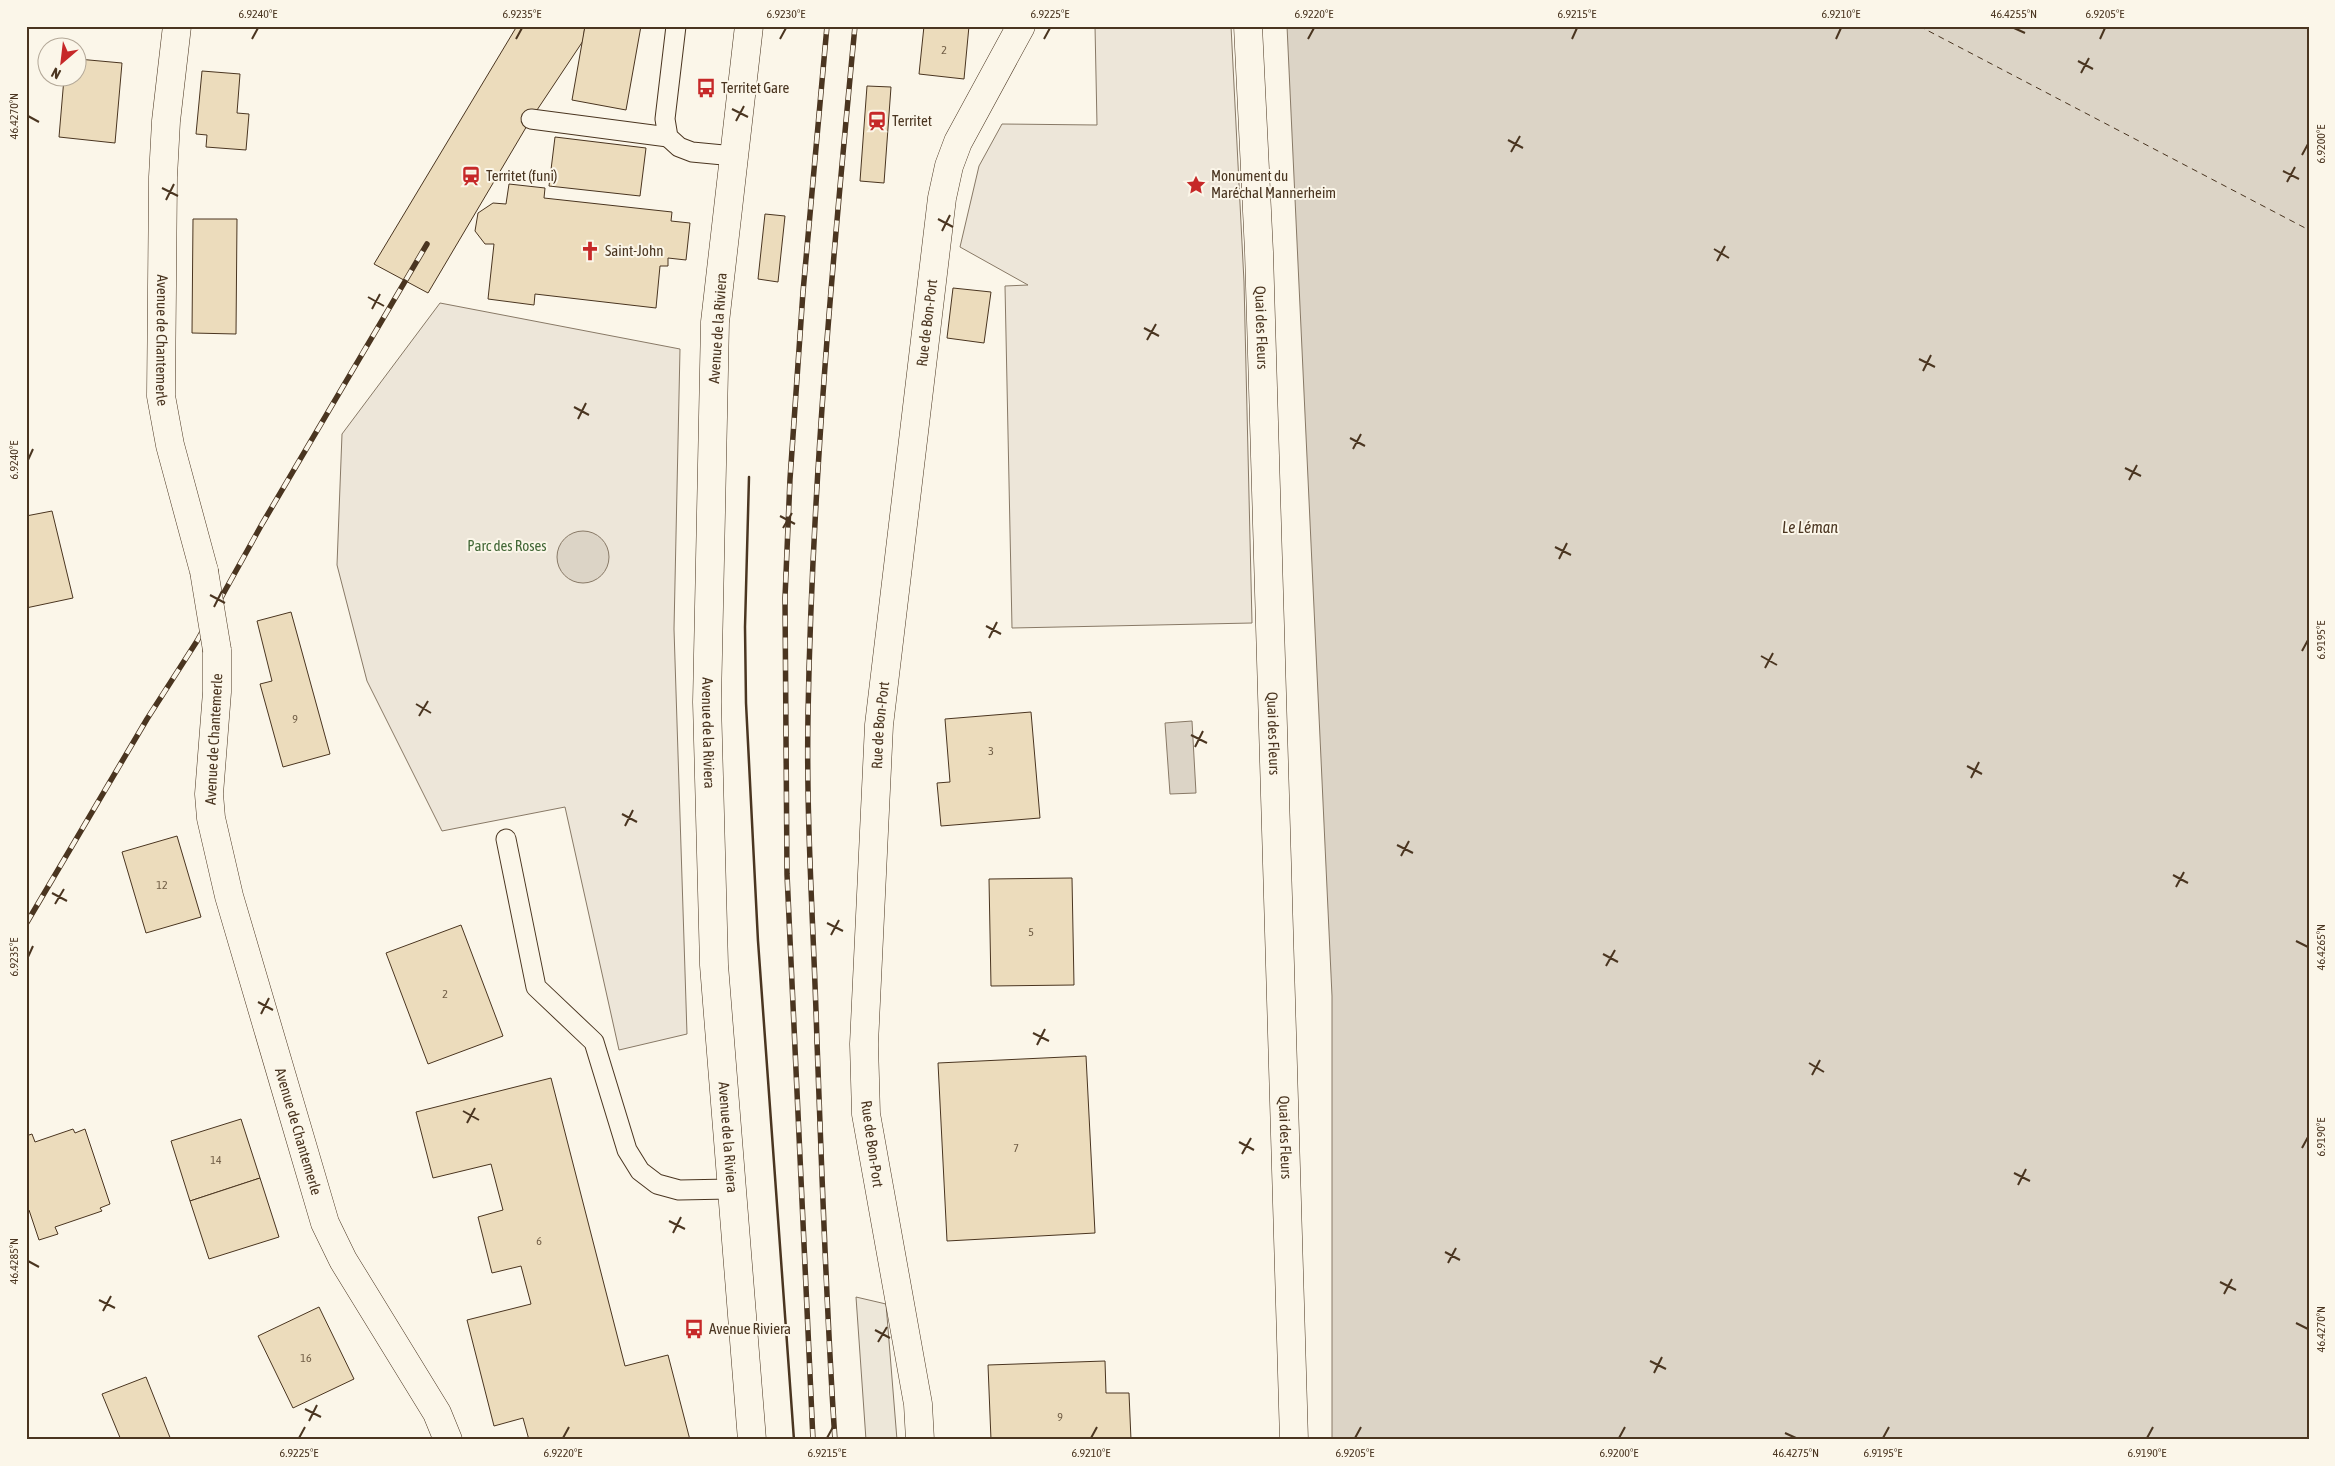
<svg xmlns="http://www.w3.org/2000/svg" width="2335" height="1466" viewBox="0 0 2335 1466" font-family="'Asap Condensed',sans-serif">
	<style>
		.green { fill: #ede6d9; stroke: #887966 }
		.parking { fill: #ede7d9; stroke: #887966 }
		.water { fill: #dcd4c6; stroke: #887966 }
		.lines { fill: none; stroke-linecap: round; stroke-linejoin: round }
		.ferry { stroke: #4a3520; stroke-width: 1; stroke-dasharray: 6 5; stroke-linecap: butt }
		.building { fill: #ecdcbc; stroke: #4a3520 }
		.lane-casing { stroke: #4a3520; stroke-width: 21 }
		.street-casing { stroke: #4a3520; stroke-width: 29 }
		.primary-casing { stroke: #4a3520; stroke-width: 29 }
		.lane { stroke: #fbf6e9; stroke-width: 19 }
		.street { stroke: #fbf6e9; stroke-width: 28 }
		.primary { stroke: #fbf6e9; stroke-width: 28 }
		.rail-casing { stroke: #4a3520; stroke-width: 5.5 }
		.rail { stroke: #fbf6e9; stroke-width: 4; stroke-dasharray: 11; stroke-linecap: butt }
		.street-bridge-casing { stroke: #4a3520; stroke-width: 29; stroke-linecap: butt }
		.street-bridge { stroke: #fbf6e9; stroke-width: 28 }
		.wall { stroke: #4a3520; stroke-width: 2.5 }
		.ticks { fill: none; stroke: #4a3520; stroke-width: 2 }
		.labels { text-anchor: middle; stroke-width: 4; stroke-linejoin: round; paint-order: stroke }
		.number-label { font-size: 12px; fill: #725f47 }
		.poi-label { font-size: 15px; fill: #4a3520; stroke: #fbf6e9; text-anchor: start }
		.street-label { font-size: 15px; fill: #4a3520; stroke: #fbf6e9 }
		.park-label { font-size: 15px; fill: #436837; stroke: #fbf6e9 }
		.water-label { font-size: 16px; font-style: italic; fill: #4a3520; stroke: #fbf6e9 }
		.neatline { fill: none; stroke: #4a3520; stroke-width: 2 }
		.ticks-label { font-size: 12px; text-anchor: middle; fill: #4a3520 }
	</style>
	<rect width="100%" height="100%" fill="#fbf6e9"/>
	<!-- green -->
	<g class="green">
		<path d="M 1095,26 L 1231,26 L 1244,282 L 1252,623 L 1012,628 L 1005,286 L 1028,285 L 960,247 L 979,166 L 1002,124 L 1097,125 Z"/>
		<path d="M 440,303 L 680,349 L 674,629 L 687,1034 L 619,1050 L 565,807 L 442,831 L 367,681 L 337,565 L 342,434 Z"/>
	</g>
	<!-- parking -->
	<path class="parking" d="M 856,1297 L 886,1304 L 897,1440 L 866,1440 Z"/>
	<!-- water -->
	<g class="water">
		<path d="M 1287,26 L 2309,26 L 2309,1440 L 1332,1440 L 1332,996 Z"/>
		<circle cx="583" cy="557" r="26"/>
		<path d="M 1192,721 L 1196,793 L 1170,794 L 1165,723 Z"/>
	</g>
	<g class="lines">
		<!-- ferry -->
		<path class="ferry" d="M 1919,26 L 2309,230"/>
	</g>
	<!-- building -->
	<g class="building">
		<path d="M 517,26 L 585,26 L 583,41 L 531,119 L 428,293 L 374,264 Z"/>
		<path d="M 585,26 L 641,26 L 626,110 L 572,100 Z"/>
		<path d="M 924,26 L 969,26 L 964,79 L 919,74 Z"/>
		<path d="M 78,59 L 122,63 L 115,143 L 59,137 L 64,78 L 78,78 Z"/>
		<path d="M 202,71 L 240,74 L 237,113 L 249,114 L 246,150 L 206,147 L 207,135 L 196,134 Z"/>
		<path d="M 867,86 L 891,87 L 884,183 L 860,181 Z"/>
		<path d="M 555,137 L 646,148 L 640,196 L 549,186 Z"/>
		<path d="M 509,184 L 545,188 L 544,198 L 672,212 L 671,221 L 690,223 L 686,260 L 668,258 L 668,266 L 660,266 L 656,308 L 535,294 L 534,305 L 488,299 L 494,244 L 485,244 L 475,231 L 478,213 L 493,203 L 506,204 Z"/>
		<path d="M 765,214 L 785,216 L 778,282 L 758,279 Z"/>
		<path d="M 193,219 L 237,219 L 236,334 L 192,333 Z"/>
		<path d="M 953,288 L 991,292 L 984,343 L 947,338 Z"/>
		<path d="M 52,511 L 73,598 L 26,608 L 26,516 Z"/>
		<path d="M 291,612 L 330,754 L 283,767 L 260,684 L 272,681 L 257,621 Z"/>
		<path d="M 1031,712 L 1040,818 L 941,826 L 937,783 L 950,782 L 945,719 Z"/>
		<path d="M 177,836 L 201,917 L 146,933 L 122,852 Z"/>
		<path d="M 1072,878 L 1074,985 L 991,986 L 989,879 Z"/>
		<path d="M 461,925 L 503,1036 L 428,1064 L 386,953 Z"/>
		<path d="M 1086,1056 L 1095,1233 L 947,1241 L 938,1063 Z"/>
		<path d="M 551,1078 L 625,1366 L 668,1355 L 690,1440 L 529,1440 L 523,1418 L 494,1426 L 467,1320 L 531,1304 L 521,1266 L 492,1273 L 478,1217 L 503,1210 L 491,1164 L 433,1178 L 416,1112 Z"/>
		<path d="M 241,1119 L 260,1178 L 190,1201 L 171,1141 Z"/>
		<path d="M 73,1129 L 75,1133 L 85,1129 L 110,1204 L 100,1208 L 102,1211 L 55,1227 L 58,1234 L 39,1240 L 29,1210 L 26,1211 L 26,1136 L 32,1134 L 35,1142 Z"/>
		<path d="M 260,1178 L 279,1237 L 209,1259 L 190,1201 Z"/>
		<path d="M 319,1307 L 354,1379 L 293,1408 L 258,1336 Z"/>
		<path d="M 1105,1361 L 1106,1393 L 1129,1393 L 1131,1440 L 991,1440 L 988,1365 Z"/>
		<path d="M 146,1377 L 171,1440 L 121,1440 L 102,1394 Z"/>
	</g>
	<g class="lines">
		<defs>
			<g id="lane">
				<path d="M 676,26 L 665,119 L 668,137 L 679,147 L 692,152 L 734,156"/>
				<path d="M 531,119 L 668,137"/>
				<path d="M 506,839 L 536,987 L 594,1042 L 627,1150 L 640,1171 L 657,1184 L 679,1190 L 730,1189"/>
			</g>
			<g id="street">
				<path id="s1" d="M 177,26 L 166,121 L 163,177 L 161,396 L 170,445 L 204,571"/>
				<path id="s2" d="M 1248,26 L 1259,252 L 1294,1440"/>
				<path id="s3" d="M 217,650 L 217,692 L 209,794 L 211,818 L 229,896 L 325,1223 L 343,1260 L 437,1413 L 448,1440"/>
				<path id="s4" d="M 920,1440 L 918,1404 L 866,1114 L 864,1044 L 879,725 L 942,198 L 949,166 L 958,142 L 1021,26"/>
			</g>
			<g id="primary">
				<path id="s5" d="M 749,26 L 715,322 L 707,702 L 714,965 L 752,1440"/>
			</g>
		</defs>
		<!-- lane casing -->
		<use href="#lane" class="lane-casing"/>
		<!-- street casing -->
		<use href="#street" class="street-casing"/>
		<!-- primary casing -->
		<use href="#primary" class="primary-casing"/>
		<!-- lane -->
		<use href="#lane" class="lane"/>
		<!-- street -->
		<use href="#street" class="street"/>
		<!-- primary -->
		<use href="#primary" class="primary"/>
		<defs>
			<g id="rail">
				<path d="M 26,924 L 147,719 L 197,641 L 262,524 L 427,244"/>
				<path d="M 813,1440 L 787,874 L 785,598 L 790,479 L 803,292 L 827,26"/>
				<path d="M 835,1440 C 826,1307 822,1175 817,1042 C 814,933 806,824 808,715 C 812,484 833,255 855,26"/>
			</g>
		</defs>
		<!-- rail casing -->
		<use href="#rail" class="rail-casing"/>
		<!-- rail -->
		<use href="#rail" class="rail"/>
		<defs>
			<path id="street-bridge" d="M 204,571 L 217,650"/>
		</defs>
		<!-- street-bridge casing -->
		<use href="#street-bridge" class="street-bridge-casing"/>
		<!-- street-bridge -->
		<use href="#street-bridge" class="street-bridge"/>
		<!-- wall -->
		<path class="wall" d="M 749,477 L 745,627 L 746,703 L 758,941 L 794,1440"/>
	</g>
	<!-- ticks -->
	<path class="ticks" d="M 2014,28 L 2025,33M 252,39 L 258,28M 516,39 L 522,28M 780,39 L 786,28M 1044,39 L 1050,28M 1308,39 L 1314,28M 1572,39 L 1577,28M 1836,39 L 1841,28M 2100,39 L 2105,28M 2078,61 L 2093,69M 2081,73 L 2089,58M 732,109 L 748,117M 28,116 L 39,122M 736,121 L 744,106M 1508,140 L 1523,148M 1511,152 L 1520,136M 2302,155 L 2308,144M 2283,171 L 2299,179M 2287,182 L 2295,167M 162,188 L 178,196M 166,200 L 174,184M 938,219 L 953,227M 942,231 L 950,215M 1714,249 L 1729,258M 1717,261 L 1725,246M 368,297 L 384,306M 372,309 L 380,294M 1144,328 L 1159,336M 1147,340 L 1156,324M 1919,359 L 1935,367M 1923,371 L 1931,355M 574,407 L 589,415M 578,419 L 586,403M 1350,438 L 1365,446M 1353,449 L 1361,434M 28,460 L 33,449M 2125,468 L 2141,476M 2129,480 L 2137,465M 780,516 L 795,524M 783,528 L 792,513M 1555,547 L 1571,555M 1559,559 L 1567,543M 210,595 L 225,603M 214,607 L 222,591M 986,626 L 1001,634M 989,638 L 997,622M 2302,651 L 2308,640M 1761,656 L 1777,665M 1765,668 L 1773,653M 416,704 L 431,713M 419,716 L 428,701M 1191,735 L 1207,743M 1195,747 L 1203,731M 1967,766 L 1982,774M 1971,778 L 1979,762M 622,814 L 637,822M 625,826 L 633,810M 1397,845 L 1413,853M 1401,856 L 1409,841M 2173,875 L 2188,883M 2176,887 L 2184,872M 52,893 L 67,901M 55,904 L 64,889M 827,923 L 843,931M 831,935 L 839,920M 2296,941 L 2308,947M 1603,954 L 1618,962M 28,957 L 33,946M 1606,966 L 1615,950M 258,1002 L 273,1010M 261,1014 L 269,998M 1033,1033 L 1049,1041M 1037,1045 L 1045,1029M 1809,1063 L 1824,1072M 1812,1075 L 1820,1060M 463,1111 L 479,1120M 467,1123 L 475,1108M 1239,1142 L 1254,1150M 2302,1148 L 2308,1137M 1242,1154 L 1251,1138M 2014,1173 L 2030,1181M 2018,1185 L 2026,1169M 669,1221 L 685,1229M 673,1233 L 681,1217M 1445,1252 L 1460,1260M 28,1261 L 39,1267M 1448,1263 L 1456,1248M 2220,1282 L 2236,1290M 2224,1294 L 2232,1279M 99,1300 L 115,1308M 103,1311 L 111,1296M 2296,1323 L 2308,1329M 875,1330 L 890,1338M 878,1342 L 887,1327M 1650,1361 L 1666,1369M 1654,1373 L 1662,1357M 305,1409 L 321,1417M 309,1421 L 317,1405M 1785,1433 L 1796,1438M 299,1438 L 305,1427M 563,1438 L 569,1427M 827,1438 L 833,1427M 1091,1438 L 1097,1427M 1355,1438 L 1361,1427M 1619,1438 L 1625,1427M 1883,1438 L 1889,1427M 2147,1438 L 2153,1427"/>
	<!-- icons -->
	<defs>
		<symbol id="bus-bare" viewBox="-9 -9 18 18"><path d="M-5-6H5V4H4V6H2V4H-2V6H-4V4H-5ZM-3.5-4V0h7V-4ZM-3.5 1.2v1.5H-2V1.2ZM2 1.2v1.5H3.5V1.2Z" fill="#c62828" stroke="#fbf6e9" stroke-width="2.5" paint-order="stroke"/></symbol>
		<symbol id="station-bare" viewBox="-9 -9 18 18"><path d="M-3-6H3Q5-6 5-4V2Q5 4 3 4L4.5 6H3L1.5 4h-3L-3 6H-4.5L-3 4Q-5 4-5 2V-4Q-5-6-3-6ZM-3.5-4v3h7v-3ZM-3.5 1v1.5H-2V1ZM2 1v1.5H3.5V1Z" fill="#c62828" stroke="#fbf6e9" stroke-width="2.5" paint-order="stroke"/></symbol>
		<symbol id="sight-bare" viewBox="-9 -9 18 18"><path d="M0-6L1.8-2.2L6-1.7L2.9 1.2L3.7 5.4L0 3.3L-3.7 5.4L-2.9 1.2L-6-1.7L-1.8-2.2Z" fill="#c62828" stroke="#fbf6e9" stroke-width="2.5" paint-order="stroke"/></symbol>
		<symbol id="church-bare" viewBox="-9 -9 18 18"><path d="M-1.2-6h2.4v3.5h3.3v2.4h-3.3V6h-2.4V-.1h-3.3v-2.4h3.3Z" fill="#c62828" stroke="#fbf6e9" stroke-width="2.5" paint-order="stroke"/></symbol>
	</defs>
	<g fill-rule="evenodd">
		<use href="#bus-bare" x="692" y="74" width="28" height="28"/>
		<use href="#station-bare" x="863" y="107" width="28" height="28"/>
		<use href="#station-bare" x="457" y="162" width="28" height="28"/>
		<use href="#sight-bare" x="1182" y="171" width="28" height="28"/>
		<use href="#church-bare" x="576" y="237" width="28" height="28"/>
		<use href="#bus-bare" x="680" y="1315" width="28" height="28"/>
	</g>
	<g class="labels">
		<!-- number labels -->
		<g class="number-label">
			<text x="944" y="54">2</text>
			<text x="295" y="723">9</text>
			<text x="991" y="755">3</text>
			<text x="162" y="889">12</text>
			<text x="1031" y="936">5</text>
			<text x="445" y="998">2</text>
			<text x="1016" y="1152">7</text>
			<text x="216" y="1164">14</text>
			<text x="539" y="1245">6</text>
			<text x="306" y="1362">16</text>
			<text x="1060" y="1421">9</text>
		</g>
		<!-- poi labels -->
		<g class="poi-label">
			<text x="721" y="93">Territet Gare</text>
			<text x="892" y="126">Territet</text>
			<text x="486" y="181">Territet (funi)</text>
			<text x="1211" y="181">Monument du<tspan x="1211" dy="17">Maréchal Mannerheim</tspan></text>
			<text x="605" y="256">Saint-John</text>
			<text x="709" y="1334">Avenue Riviera</text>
		</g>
		<!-- street labels -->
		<g class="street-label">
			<text dy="5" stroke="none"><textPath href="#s4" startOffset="1125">Rue de Bon-Port</textPath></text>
			<text transform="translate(718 328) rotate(-86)" y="5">Avenue de la Riviera</text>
			<text dy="5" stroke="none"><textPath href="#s2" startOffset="302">Quai des Fleurs</textPath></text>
			<text dy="5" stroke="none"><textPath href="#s1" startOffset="315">Avenue de Chantemerle</textPath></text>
			<text dy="5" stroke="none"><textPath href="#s4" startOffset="720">Rue de Bon-Port</textPath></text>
			<text dy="5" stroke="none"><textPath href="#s5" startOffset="709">Avenue de la Riviera</textPath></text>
			<text dy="5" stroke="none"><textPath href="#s2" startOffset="708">Quai des Fleurs</textPath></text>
			<text transform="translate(214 739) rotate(-87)" y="5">Avenue de Chantemerle</text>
			<text dy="5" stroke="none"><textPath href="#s3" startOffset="494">Avenue de Chantemerle</textPath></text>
			<text dy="5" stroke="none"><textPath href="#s5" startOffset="1114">Avenue de la Riviera</textPath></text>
			<text dy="5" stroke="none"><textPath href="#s2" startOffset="1112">Quai des Fleurs</textPath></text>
			<text transform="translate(872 1144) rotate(82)" y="5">Rue de Bon-Port</text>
		</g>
		<!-- park labels -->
		<g class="park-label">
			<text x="507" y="551">Parc des Roses</text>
		</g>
		<!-- water labels -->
		<g class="water-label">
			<text x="1810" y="533">Le Léman</text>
		</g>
	</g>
	<!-- border -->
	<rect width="2335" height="1466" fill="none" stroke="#fbf6e9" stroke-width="55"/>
	<!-- north arrow -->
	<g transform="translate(62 62) rotate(208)"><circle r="24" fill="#fbf6e9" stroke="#b4a999"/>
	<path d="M0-4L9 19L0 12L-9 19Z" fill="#c62828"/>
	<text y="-8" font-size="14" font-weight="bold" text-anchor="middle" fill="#4a3520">N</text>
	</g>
	<rect x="28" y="28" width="2280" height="1410" class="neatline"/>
	<g class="ticks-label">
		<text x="258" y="18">6.9240°E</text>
		<text x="522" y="18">6.9235°E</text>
		<text x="786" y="18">6.9230°E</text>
		<text x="1050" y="18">6.9225°E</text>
		<text x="1314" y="18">6.9220°E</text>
		<text x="1577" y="18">6.9215°E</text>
		<text x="1841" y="18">6.9210°E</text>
		<text x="2014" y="18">46.4255°N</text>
		<text x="2105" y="18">6.9205°E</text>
		<text transform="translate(14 116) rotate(-90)" y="4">46.4270°N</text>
		<text transform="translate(2321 144) rotate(-90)" y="4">6.9200°E</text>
		<text transform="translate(14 460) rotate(-90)" y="4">6.9240°E</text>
		<text transform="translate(2321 640) rotate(-90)" y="4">6.9195°E</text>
		<text transform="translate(2321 947) rotate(-90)" y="4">46.4265°N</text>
		<text transform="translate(14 957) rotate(-90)" y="4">6.9235°E</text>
		<text transform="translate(2321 1137) rotate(-90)" y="4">6.9190°E</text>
		<text transform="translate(14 1261) rotate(-90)" y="4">46.4285°N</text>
		<text transform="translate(2321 1329) rotate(-90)" y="4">46.4270°N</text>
		<text x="299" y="1457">6.9225°E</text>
		<text x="563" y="1457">6.9220°E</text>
		<text x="827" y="1457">6.9215°E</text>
		<text x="1091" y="1457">6.9210°E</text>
		<text x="1355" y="1457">6.9205°E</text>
		<text x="1619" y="1457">6.9200°E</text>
		<text x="1796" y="1457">46.4275°N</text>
		<text x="1883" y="1457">6.9195°E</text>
		<text x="2147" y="1457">6.9190°E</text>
	</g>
</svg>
